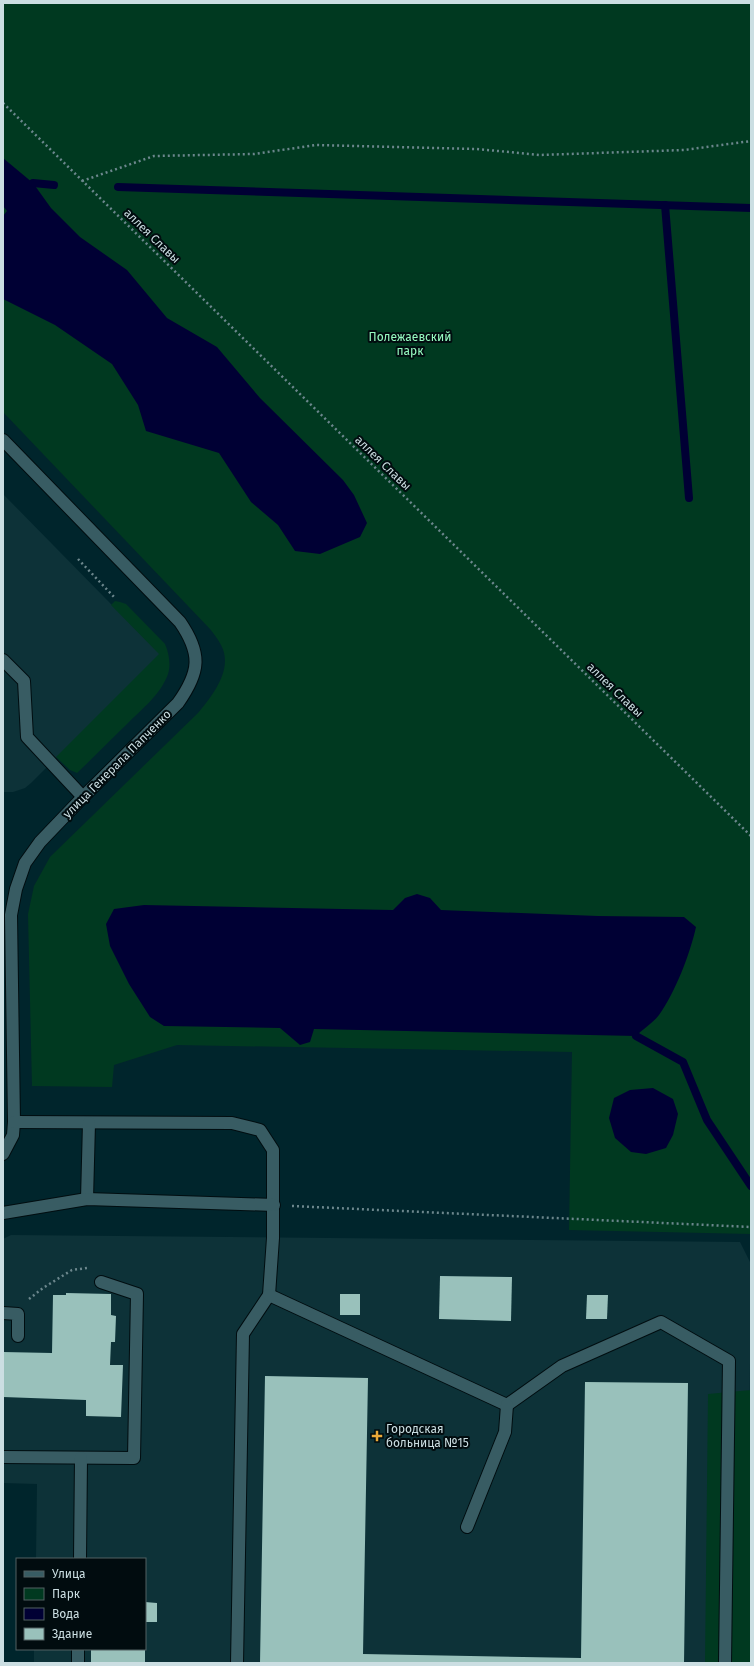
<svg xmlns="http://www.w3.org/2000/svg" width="754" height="1666" viewBox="0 0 754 1666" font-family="'Fira Sans',sans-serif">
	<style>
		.built { fill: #0d3238 }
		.green { fill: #003920 }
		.water { fill: #000034 }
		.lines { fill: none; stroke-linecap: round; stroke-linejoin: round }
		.stream { stroke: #000034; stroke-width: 8 }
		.building { fill: #99c1bb }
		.minor-casing { stroke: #000d10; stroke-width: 14 }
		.path { stroke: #6c878d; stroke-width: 2.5; stroke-dasharray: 2 3; stroke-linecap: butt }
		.minor { stroke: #385c63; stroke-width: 12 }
		.poi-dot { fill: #ebaa39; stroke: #010c0f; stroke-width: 1.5 }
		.labels { text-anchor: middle; stroke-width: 4; stroke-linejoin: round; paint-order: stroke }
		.street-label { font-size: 12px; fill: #cbdee2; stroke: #010c0f }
		.park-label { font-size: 12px; fill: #96fbc1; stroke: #010c0f }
		.poi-label { font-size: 12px; fill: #cbdee2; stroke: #010c0f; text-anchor: start }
	</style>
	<rect width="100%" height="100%" fill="#00252c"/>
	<!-- built -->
	<g class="built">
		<path d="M 3,494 L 160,654 L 31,783 L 25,788 L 13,792 L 3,792 Z"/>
		<path d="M 11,1235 L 740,1242 L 751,1264 L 747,1663 L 34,1663 L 34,1649 L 145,1649 L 145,1559 L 36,1559 L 37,1484 L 3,1483 L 3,1239 Z"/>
	</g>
	<!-- green -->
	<g class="green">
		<path d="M 3,3 L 751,3 L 751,1234 L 569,1230 L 572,1052 L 177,1045 L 114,1065 L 112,1087 L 32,1086 L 28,914 L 34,886 L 50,857 L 198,713 C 212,696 234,669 221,645 C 218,639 214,634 210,629 L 3,412 Z"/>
		<path d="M 115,601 L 120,602 L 126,604 L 165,644 C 169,653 171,665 168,674 C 161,694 142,709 127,724 C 110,740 94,757 77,773 L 70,770 L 56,757 L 159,654 L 111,605 Z"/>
		<path d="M 751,1384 L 751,1663 L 705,1663 L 708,1394 L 751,1390 Z"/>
	</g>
	<!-- water -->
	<g class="water">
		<path d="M 3,158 L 33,183 L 51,208 L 80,237 L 127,270 L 167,318 L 217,347 L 260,398 L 343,480 L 354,495 L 367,523 L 360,537 L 320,554 L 295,551 L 278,525 L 251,502 L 219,453 L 146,431 L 138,405 L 112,364 L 55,325 L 3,299 L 3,216 L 7,211 L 3,206 Z"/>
		<path d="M 417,894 L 430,898 L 441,910 L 598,916 L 684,917 L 696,927 C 690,954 675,993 659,1015 C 653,1023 643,1029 636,1036 L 314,1029 L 310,1042 L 300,1045 L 280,1028 L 164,1026 L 150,1017 L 129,984 L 110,946 L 106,924 L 114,909 L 144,905 L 393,910 L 405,898 Z"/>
		<path d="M 653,1088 L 673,1099 L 678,1114 L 673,1135 L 666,1148 L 646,1154 L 631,1152 L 615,1138 L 609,1118 L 614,1098 L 630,1090 Z"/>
	</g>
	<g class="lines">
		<!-- stream -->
		<g class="stream">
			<path d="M 33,183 L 54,185"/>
			<path d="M 118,187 L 751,208"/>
			<path d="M 665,205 L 689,498"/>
			<path d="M 636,1036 L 683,1062 L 707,1120 L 751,1186"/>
		</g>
	</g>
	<!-- building -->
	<g class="building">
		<path d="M 440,1276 L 512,1277 L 511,1321 L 439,1319 Z"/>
		<path d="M 66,1293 L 111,1294 L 111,1315 L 116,1316 L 115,1342 L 111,1342 L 110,1365 L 123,1365 L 121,1417 L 86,1416 L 86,1400 L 3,1397 L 3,1352 L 52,1353 L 53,1295 L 66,1295 Z"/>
		<rect x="340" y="1294" width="20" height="21"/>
		<path d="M 587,1295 L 608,1295 L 607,1319 L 586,1319 Z"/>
		<path d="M 265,1376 L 368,1378 L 363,1654 L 581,1658 L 585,1382 L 688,1383 L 684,1663 L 260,1663 Z"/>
		<path d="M 145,1602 L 157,1603 L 157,1622 L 145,1622 Z"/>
		<rect x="91" y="1649" width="54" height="14"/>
	</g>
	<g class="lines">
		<defs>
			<g id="minor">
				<path d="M 3,440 L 180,622 C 202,654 200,672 178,703 L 83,797 L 40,842 L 25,863 L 16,889 L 11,915 L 14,1122 L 13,1135 L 3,1154"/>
				<path d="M 3,660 L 24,681 L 27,737 L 83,797"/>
				<path d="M 14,1122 L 232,1123 L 260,1130 L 273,1150 L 273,1238 L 269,1295 L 243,1334 L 237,1663"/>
				<path d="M 87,1199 L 89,1123"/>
				<path d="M 3,1213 L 87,1199 L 274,1205"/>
				<path d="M 269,1295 L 507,1405 L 562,1366 L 661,1322 L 729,1361 L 725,1663"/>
				<path d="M 3,1313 L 18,1314 L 18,1336"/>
				<path d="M 3,1457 L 134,1458 L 137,1294 L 101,1282"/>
				<path d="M 467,1527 L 505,1432 L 507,1405"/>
				<path d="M 80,1559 L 81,1458"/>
				<path d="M 78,1663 L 78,1649"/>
			</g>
		</defs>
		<!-- minor casing -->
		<use href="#minor" class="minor-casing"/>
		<!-- path -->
		<g class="path">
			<path d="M 3,103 L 751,836"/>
			<path d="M 82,181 L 154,156 L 254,154 L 316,145 L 477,149 L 540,155 L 684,150 L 751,141"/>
			<path d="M 78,559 L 115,598"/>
			<path d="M 292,1206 L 751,1227"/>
			<path d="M 29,1299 L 43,1288 L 72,1270 L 87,1268"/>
		</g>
		<!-- minor -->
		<use href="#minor" class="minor"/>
	</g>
	<!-- markers -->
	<path class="poi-dot" d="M375 1430h4v4h4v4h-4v4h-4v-4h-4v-4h4z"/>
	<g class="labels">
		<!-- street labels -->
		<g class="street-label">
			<text transform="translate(152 236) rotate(44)" y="4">аллея Славы</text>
			<text transform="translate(383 463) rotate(44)" y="4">аллея Славы</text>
			<text transform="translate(615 690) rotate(44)" y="4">аллея Славы</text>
			<text transform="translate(117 764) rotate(-45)" y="4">улица Генерала Папченко</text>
		</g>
		<!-- park labels -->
		<g class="park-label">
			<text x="410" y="341">Полежаевский<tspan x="410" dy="14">парк</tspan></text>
		</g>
		<!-- poi labels -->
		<g class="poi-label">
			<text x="386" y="1433">Городская<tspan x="386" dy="14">больница №15</tspan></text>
		</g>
	</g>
	<!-- border -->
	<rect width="754" height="1666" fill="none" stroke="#cbdee2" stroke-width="8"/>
	<!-- legend -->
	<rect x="16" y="1558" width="130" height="92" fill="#010c0f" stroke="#526063"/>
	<rect x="24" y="1571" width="20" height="6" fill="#385c63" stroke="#526063"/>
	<text x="52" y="1578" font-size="12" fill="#cbdee2">Улица</text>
	<rect x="24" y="1588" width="20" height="12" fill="#003920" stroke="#526063"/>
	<text x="52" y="1598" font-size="12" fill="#cbdee2">Парк</text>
	<rect x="24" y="1608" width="20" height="12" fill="#000034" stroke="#526063"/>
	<text x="52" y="1618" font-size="12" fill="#cbdee2">Вода</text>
	<rect x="24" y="1628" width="20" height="12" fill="#99c1bb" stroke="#526063"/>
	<text x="52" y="1638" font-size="12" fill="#cbdee2">Здание</text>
</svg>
